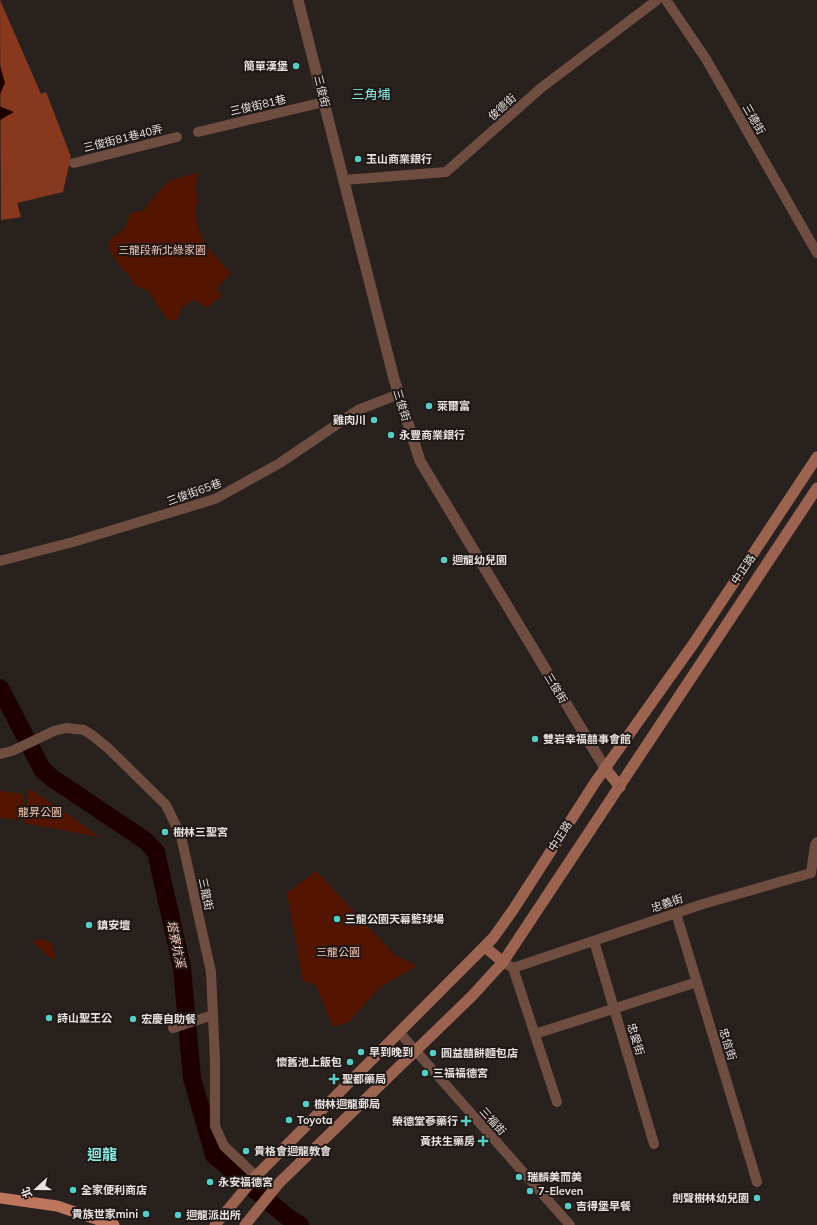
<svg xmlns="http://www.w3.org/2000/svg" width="817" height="1225" viewBox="0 0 817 1225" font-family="Mulish,'Noto Sans TC',sans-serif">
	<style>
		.green { fill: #541500 }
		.forest { fill: #88381d }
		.water { fill: #1f0000 }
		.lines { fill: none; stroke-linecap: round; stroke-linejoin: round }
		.river { stroke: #1f0000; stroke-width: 18 }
		.minor { stroke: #704d41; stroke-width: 10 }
		.tertiary { stroke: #704d41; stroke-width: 11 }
		.secondary { stroke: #9c6351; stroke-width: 11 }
		.primary { stroke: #be755d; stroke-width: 11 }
		.poi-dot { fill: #55cec5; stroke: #1e1715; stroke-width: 1.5 }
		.labels { text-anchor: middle; stroke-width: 4; stroke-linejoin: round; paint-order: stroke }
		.poi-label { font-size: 11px; font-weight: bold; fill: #e7e2e0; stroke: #1e1715; text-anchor: start }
		.street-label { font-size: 11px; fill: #e7e2e0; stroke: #1e1715 }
		.park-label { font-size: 11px; fill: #f7c8b8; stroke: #1e1715 }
		.water-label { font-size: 12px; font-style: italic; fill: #fdcdbd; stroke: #1e1715 }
		.quarter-label { font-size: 13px; fill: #87f1e9; stroke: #1e1715 }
		.district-label { font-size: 15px; font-weight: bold; fill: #87f1e9; stroke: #1e1715 }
	</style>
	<rect width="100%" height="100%" fill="#28211e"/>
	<!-- green -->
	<g class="green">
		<path d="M 197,173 L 196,191 L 199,203 L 195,205 C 195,237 210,252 231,273 L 217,289 L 222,296 L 206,308 L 194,300 L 181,308 L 177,321 L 167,319 L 148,291 L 134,285 L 128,274 L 120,267 L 108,246 L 110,240 L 126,227 L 130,213 L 145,210 L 150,201 L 170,180 Z"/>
		<path d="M 29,789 L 35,792 L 100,837 L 24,823 Z"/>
		<path d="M 0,791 L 24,794 L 21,820 L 0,818 Z"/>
		<path d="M 316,871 L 395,955 L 417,966 L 380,987 L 349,1022 L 333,1027 L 316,985 L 303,981 L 287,893 Z"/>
		<path d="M 36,939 L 51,942 L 56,959 L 52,959 L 33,943 Z"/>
	</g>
	<!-- forest -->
	<path class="forest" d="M 0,0 L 41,94 L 46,92 L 71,157 L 63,192 L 17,203 L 21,217 L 1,220 Z"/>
	<!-- water -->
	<g class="water">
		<path d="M 0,65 L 5,83 L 0,94 Z"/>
		<path d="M 0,106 L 1,107 L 14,112 L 0,120 Z"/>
	</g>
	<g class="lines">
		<!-- river -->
		<path class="river" d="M 0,688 L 42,769 L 52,778 L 146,841 L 156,852 L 182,968 L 192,1078 L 214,1155 L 286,1216 L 300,1225"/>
		<!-- minor -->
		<g class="minor">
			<path d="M 666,0 L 706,59 L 817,253"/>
			<path d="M 198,132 L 324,102"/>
			<path d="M 74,163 L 177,137"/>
			<path d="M 344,180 L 446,172 L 541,88 L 657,0"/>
			<path d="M 0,561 L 73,542 L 215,499 L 280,463 L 358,410 L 399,394"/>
			<path d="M 0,754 L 12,751 L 54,731 L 66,728 L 84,730 L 92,735 L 108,748 L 166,805 L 181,836 L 211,972 L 215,1060 L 215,1126 L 224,1146 L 256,1176"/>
			<path d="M 676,913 L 757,1182"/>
			<path d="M 594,941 L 654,1144"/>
			<path d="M 503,962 L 513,968 L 703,904 L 811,873 L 815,845 L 817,842"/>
			<path d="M 513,968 L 557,1102"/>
			<path d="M 173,1028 L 213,1015"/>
			<path d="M 399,1032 L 570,1225"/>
			<path d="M 535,1034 L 697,982"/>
		</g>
		<!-- tertiary -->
		<path class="tertiary" d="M 298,0 L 394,379 L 420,461 L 605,768"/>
		<!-- secondary -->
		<g class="secondary">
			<path d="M 605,768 L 620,787"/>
			<path d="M 485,947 L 503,962"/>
			<path d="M 215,1225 L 256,1176 L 493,938 L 513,910 L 596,781 L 694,643 L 817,457"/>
			<path d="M 245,1225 L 279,1183 L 472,996 L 503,962 L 817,488"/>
		</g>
		<!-- primary -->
		<path class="primary" d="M 0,1198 L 57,1206 L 114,1225"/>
	</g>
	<!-- markers -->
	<g class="poi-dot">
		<circle cx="296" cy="66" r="4"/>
		<circle cx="358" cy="159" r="4"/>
		<circle cx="429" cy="406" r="4"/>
		<circle cx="374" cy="420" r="4"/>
		<circle cx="391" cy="435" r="4"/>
		<circle cx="444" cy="560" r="4"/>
		<circle cx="535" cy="739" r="4"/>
		<circle cx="165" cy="832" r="4"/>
		<circle cx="337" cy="919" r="4"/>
		<circle cx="89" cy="925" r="4"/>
		<circle cx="49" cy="1018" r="4"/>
		<circle cx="133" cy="1019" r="4"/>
		<circle cx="361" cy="1052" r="4"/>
		<circle cx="433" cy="1053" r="4"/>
		<circle cx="350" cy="1062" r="4"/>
		<circle cx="425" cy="1073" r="4"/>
		<path d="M332 1073h4v4h4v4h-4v4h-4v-4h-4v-4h4z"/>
		<circle cx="306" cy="1104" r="4"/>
		<circle cx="289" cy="1120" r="4"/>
		<path d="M464 1115h4v4h4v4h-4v4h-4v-4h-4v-4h4z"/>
		<path d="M481 1135h4v4h4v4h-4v4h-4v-4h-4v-4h4z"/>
		<circle cx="246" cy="1151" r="4"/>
		<circle cx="519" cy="1177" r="4"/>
		<circle cx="210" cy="1182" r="4"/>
		<circle cx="73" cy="1190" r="4"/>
		<circle cx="530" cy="1191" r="4"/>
		<circle cx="757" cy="1198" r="4"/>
		<circle cx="568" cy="1206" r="4"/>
		<circle cx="146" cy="1214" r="4"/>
		<circle cx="178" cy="1215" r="4"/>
	</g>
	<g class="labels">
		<!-- poi labels -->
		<g class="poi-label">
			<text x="288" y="70" text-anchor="end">簡單漢堡</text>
			<text x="366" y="163">玉山商業銀行</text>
			<text x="437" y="410">萊爾富</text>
			<text x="366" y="424" text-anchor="end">雞肉川</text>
			<text x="399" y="439">永豐商業銀行</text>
			<text x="452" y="564">迴龍幼兒園</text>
			<text x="543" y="743">雙岩幸福囍事會館</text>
			<text x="173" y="836">樹林三聖宮</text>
			<text x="345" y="923">三龍公園天幕籃球場</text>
			<text x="97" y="929">鎮安壇</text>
			<text x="57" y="1022">詩山聖王公</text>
			<text x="141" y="1023">宏慶自助餐</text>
			<text x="369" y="1056">早到晚到</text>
			<text x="441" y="1057">圓益囍餅麵包店</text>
			<text x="342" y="1066" text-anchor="end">懷舊池上飯包</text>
			<text x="433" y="1077">三福福德宮</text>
			<text x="342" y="1083">聖都藥局</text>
			<text x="314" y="1108">樹林迴龍郵局</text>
			<text x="297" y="1124">Toyota</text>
			<text x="458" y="1125" text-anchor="end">榮德堂蔘藥行</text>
			<text x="475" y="1145" text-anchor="end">黃扶生藥房</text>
			<text x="254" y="1155">貴格會迴龍教會</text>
			<text x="527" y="1181">瑞麟美而美</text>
			<text x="218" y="1186">永安福德宮</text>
			<text x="81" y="1194">全家便利商店</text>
			<text x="538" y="1195">7-Eleven</text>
			<text x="749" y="1202" text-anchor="end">劍聲樹林幼兒園</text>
			<text x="576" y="1210">吉得堡早餐</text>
			<text x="138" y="1218" text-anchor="end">貴族世家mini</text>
			<text x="186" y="1219">迴龍派出所</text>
		</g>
		<!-- street labels -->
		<g class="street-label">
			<text transform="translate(322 91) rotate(76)" y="4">三俊街</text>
			<text transform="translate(258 105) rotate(-13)" y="4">三俊街81巷</text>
			<text transform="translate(502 107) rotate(-42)" y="4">俊德街</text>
			<text transform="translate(754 119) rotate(60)" y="4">三德街</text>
			<text transform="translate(123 138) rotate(-14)" y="4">三俊街81巷40弄</text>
			<text transform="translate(402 405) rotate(73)" y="4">三俊街</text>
			<text transform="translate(194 492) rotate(-20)" y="4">三俊街65巷</text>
			<text transform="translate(743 569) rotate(-56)" y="4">中正路</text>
			<text transform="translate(556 688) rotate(59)" y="4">三俊街</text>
			<text transform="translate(560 836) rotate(-57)" y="4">中正路</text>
			<text transform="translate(206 894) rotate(78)" y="4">三龍街</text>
			<text transform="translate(667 903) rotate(-19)" y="4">忠義街</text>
			<text transform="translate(636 1039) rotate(73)" y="4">忠愛街</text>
			<text transform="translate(728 1044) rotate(73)" y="4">忠信街</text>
			<text transform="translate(493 1121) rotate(48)" y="4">三福街</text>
		</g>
		<!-- park labels -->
		<g class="park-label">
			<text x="162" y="254">三龍段新北綠家園</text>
			<text x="40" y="816">龍昇公園</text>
			<text x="338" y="956">三龍公園</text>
		</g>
		<!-- water labels -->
		<g class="water-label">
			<text transform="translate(176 944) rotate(78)" y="4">塔寮坑溪</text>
		</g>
		<!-- quarter labels -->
		<g class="quarter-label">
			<text x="371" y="99">三角埔</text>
		</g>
		<!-- district labels -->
		<g class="district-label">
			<text x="102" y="1160">迴龍</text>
		</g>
	</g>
	<!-- north arrow -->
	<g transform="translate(36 1189) rotate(249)" stroke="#1e1715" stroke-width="3" paint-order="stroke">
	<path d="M0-3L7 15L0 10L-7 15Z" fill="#e7e2e0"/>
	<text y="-6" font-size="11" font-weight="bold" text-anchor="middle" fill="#e7e2e0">北</text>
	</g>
</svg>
